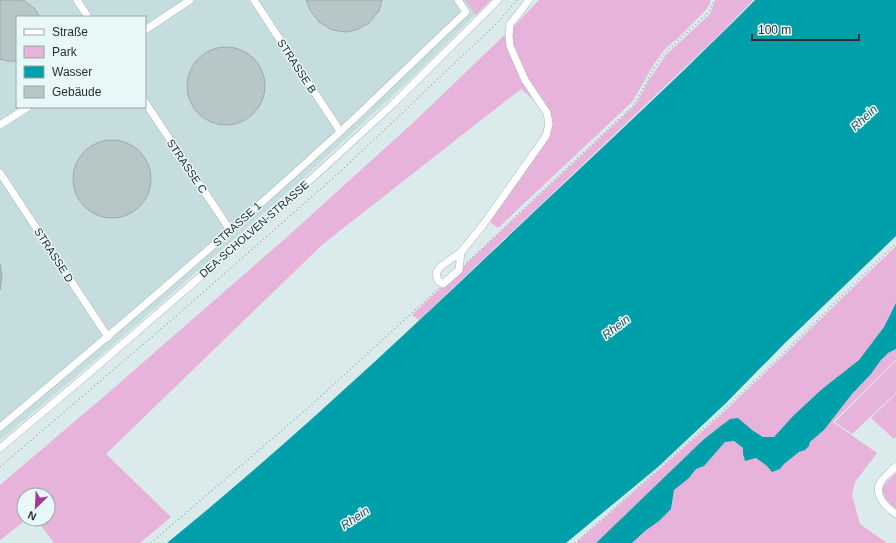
<svg xmlns="http://www.w3.org/2000/svg" width="896" height="543" viewBox="0 0 896 543" font-family="Helvetica,sans-serif">
	<style>
		.built { fill: #c6dddf; fill-rule: evenodd }
		.green { fill: #e7b3db }
		.water { fill: #009fa9 }
		.building { fill: #b7c6c7; stroke: #9baaab }
		.lines { fill: none; stroke-linecap: round; stroke-linejoin: round }
		.minor-casing { stroke: #a9b7b8; stroke-width: 8 }
		.path { stroke: #9fabac; stroke-width: 1.5; stroke-dasharray: 1 3; stroke-linecap: butt }
		.minor { stroke: #fff; stroke-width: 7 }
		.labels { text-anchor: middle; stroke-width: 3; stroke-linejoin: round; paint-order: stroke }
		.street-label { font-size: 11px; fill: #292f30; stroke: #e8f7f8 }
		.water-label { font-size: 12px; font-style: italic; fill: #1e5357; stroke: #e8f7f8 }
	</style>
	<rect width="100%" height="100%" fill="#dbeaeb"/>
	<!-- built -->
	<path class="built" d="M 0,0 L 490,0 L 418,72 L 298,183 L 113,345 L 9,433 L 0,440 ZM 17,17 L 145,17 L 145,107 L 17,107 Z"/>
	<!-- green -->
	<g class="green">
		<path d="M 465,0 L 491,0 L 476,15 Z"/>
		<path d="M 539,0 L 710,0 L 710,3 L 705,11 L 679,37 L 665,49 L 654,64 L 632,102 L 498,228 L 489,221 L 549,136 L 549,113 L 521,89 L 323,244 L 106,454 L 171,517 L 140,543 L 54,543 L 36,519 L 48,519 L 48,495 L 24,495 L 24,519 L 27,519 L 0,540 L 0,485 L 108,393 L 287,237 L 415,121 L 517,23 Z"/>
		<path d="M 715,0 L 753,0 L 722,32 L 419,320 L 412,315 L 636,104 L 649,80 L 666,55 L 710,14 Z"/>
		<path d="M 896,246 L 896,303 L 884,327 L 859,360 L 822,389 L 793,416 L 774,437 L 763,437 L 752,430 L 730,419 L 722,425 L 703,440 L 596,543 L 576,543 L 724,412 L 787,352 Z"/>
		<path d="M 896,349 L 896,360 L 833,422 L 877,453 L 855,482 L 852,495 L 860,524 L 887,543 L 632,543 L 645,531 L 659,521 L 671,509 L 674,490 L 689,478 L 696,469 L 704,465 L 725,442 L 734,441 L 743,448 L 745,460 L 756,457 L 767,466 L 772,471 L 780,469 L 784,464 L 799,452 L 809,446 L 810,442 L 824,430 L 852,394 L 871,374 L 881,360 L 888,353 Z"/>
		<path d="M 896,361 L 896,393 L 852,434 L 835,422 Z"/>
		<path d="M 896,394 L 896,437 L 894,439 L 871,418 Z"/>
		<path d="M 896,473 L 896,511 L 884,497 L 882,487 Z"/>
	</g>
	<!-- water -->
	<g class="water">
		<path d="M 755,0 L 896,0 L 896,236 L 785,343 L 726,403 L 658,467 L 566,543 L 167,543 C 296,438 417,323 537,209 C 586,163 635,117 683,71 C 707,47 732,24 755,0 Z"/>
		<path d="M 896,303 L 896,349 L 888,353 L 881,360 L 871,374 L 852,394 L 824,430 L 810,442 L 809,446 L 805,450 L 799,452 L 784,464 L 780,469 L 772,472 L 767,466 L 756,458 L 745,461 L 743,454 L 743,448 L 734,441 L 725,442 L 704,466 L 696,469 L 689,478 L 674,490 L 671,509 L 659,521 L 645,531 L 632,543 L 596,543 L 703,440 L 722,425 L 730,419 L 738,418 L 752,430 L 763,437 L 774,437 L 793,416 L 822,389 L 859,360 L 884,327 Z"/>
	</g>
	<!-- building -->
	<g class="building">
		<path d="M 0,0 L 22,0 L 25,1 L 35,9 L 40,17 L 17,17 L 17,61 L 8,61 L 0,59 Z"/>
		<path d="M 306,0 L 382,0 L 379,11 L 369,23 L 356,30 L 346,32 L 332,30 L 319,22 L 310,10 Z"/>
		<circle cx="226" cy="86" r="39"/>
		<circle cx="112" cy="179" r="39"/>
		<path d="M 0,264 L 2,276 L 0,290 Z"/>
	</g>
	<g class="lines">
		<defs>
			<g id="minor">
				<path d="M 77,0 L 88,17"/>
				<path d="M 254,0 L 340,131"/>
				<path d="M 145,30 L 190,0"/>
				<path d="M 145,102 L 230,230"/>
				<path d="M 0,125 L 28,107"/>
				<path d="M 0,173 L 108,337"/>
				<path d="M 461,252 L 440,267 L 436,273 L 438,281 L 443,284 L 459,270 L 461,252 L 483,225 L 546,136 L 549,124 L 547,113 L 525,80 L 510,46 L 509,36 L 510,24 L 529,0"/>
				<path d="M 0,427 C 115,331 230,233 341,131 C 383,92 424,51 466,12 L 458,0"/>
				<path d="M 0,448 L 88,374 L 266,220 L 330,162 L 393,104 L 498,0"/>
				<path d="M 896,466 C 892,471 886,475 882,480 C 872,494 885,506 896,514"/>
			</g>
		</defs>
		<!-- minor casing -->
		<use href="#minor" class="minor-casing"/>
		<!-- path -->
		<g class="path">
			<path d="M 467,263 L 573,162 L 634,105 L 654,68 L 665,53 L 709,12 L 714,0"/>
			<path d="M 0,467 L 182,311 L 341,171 L 498,22 L 517,0"/>
			<path d="M 151,543 L 309,407 L 439,288"/>
			<path d="M 575,543 L 723,411 L 786,351 L 896,243"/>
		</g>
		<!-- minor -->
		<use href="#minor" class="minor"/>
	</g>
	<g class="labels">
		<!-- street labels -->
		<g class="street-label">
			<text transform="translate(297 66) rotate(57)" y="4">STRASSE B</text>
			<text transform="translate(187 166) rotate(56)" y="4">STRASSE C</text>
			<text transform="translate(237 224) rotate(-42)" y="4">STRASSE 1</text>
			<text transform="translate(254 229) rotate(-41)" y="4">DEA-SCHOLVEN-STRASSE</text>
			<text transform="translate(54 255) rotate(57)" y="4">STRASSE D</text>
		</g>
		<!-- water labels -->
		<g class="water-label">
			<text transform="translate(864 118) rotate(-43)" y="4">Rhein</text>
			<text transform="translate(616 327) rotate(-37)" y="4">Rhein</text>
			<text transform="translate(355 518) rotate(-34)" y="4">Rhein</text>
		</g>
	</g>
	<!-- legend -->
	<rect x="16" y="16" width="130" height="92" fill="#e8f7f8" stroke="#9ca7a8"/>
	<rect x="24" y="29" width="20" height="6" fill="#ffffff" stroke="#9ca7a8"/>
	<text x="52" y="36" font-size="12" fill="#292f30">Straße</text>
	<rect x="24" y="46" width="20" height="12" fill="#e7b3db" stroke="#9ca7a8"/>
	<text x="52" y="56" font-size="12" fill="#292f30">Park</text>
	<rect x="24" y="66" width="20" height="12" fill="#009fa9" stroke="#9ca7a8"/>
	<text x="52" y="76" font-size="12" fill="#292f30">Wasser</text>
	<rect x="24" y="86" width="20" height="12" fill="#b7c6c7" stroke="#9ca7a8"/>
	<text x="52" y="96" font-size="12" fill="#292f30">Gebäude</text>
	<!-- north arrow -->
	<g transform="translate(36 507) rotate(204)"><circle r="19" fill="#e8f7f8" stroke="#9ca7a8"/>
	<path d="M0-3L7 15L0 10L-7 15Z" fill="#a63795"/>
	<text y="-6" font-size="11" font-weight="bold" text-anchor="middle" fill="#292f30">N</text>
	</g>
	<!-- scale -->
	<path d="M752 34v6h107v-6" fill="none" stroke="#292f30" stroke-width="2"/>
	<text x="758" y="34" font-size="12" fill="#292f30" stroke="#e8f7f8" stroke-width="3" paint-order="stroke">100 m</text>
</svg>
